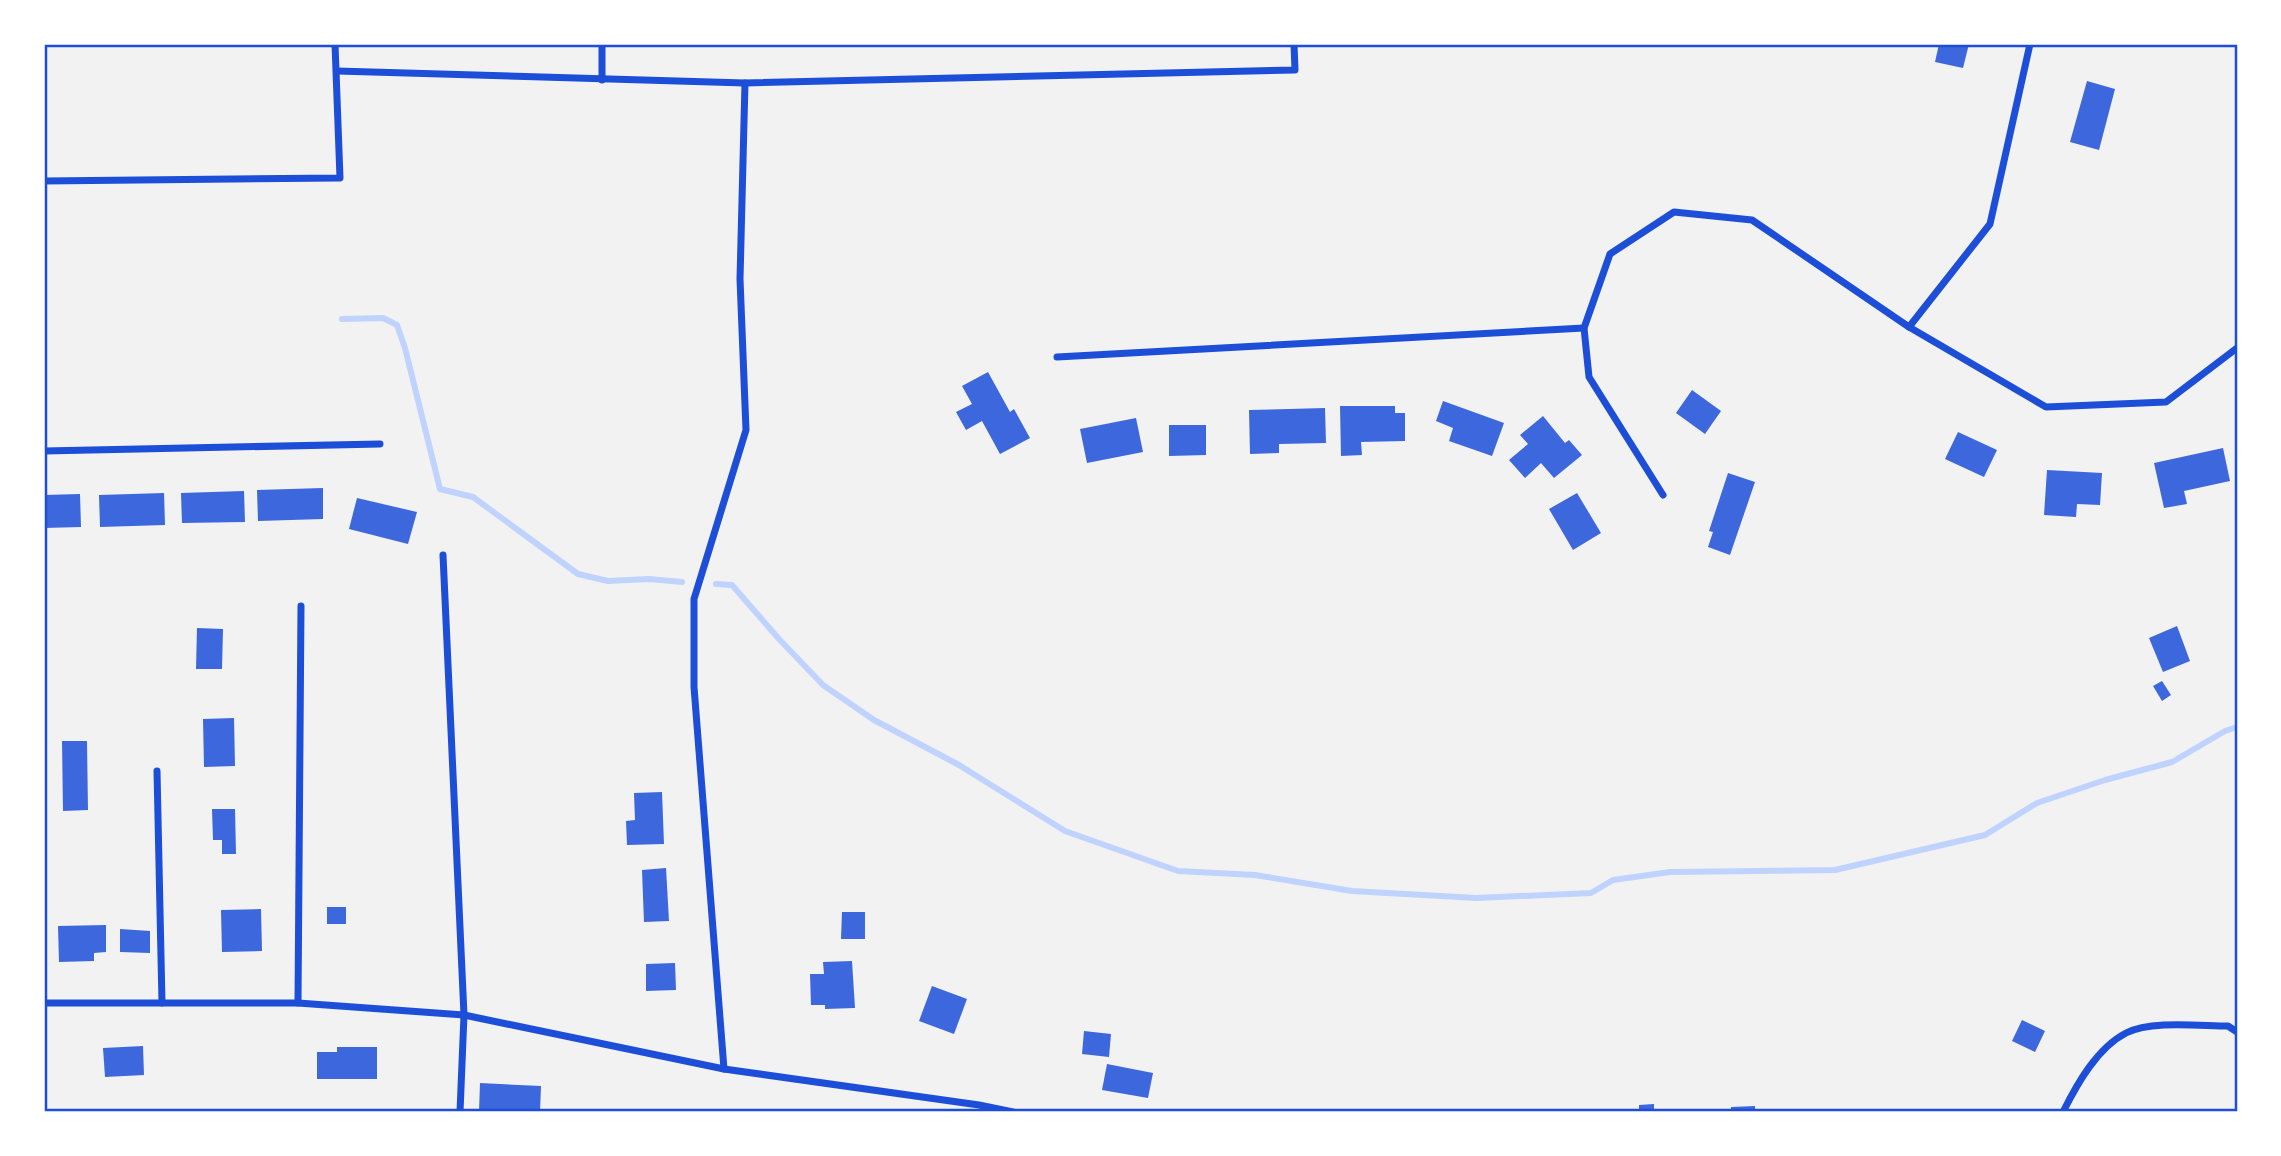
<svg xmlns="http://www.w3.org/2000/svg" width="2281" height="1156" viewBox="0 0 2281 1156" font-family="'IBM Plex Serif',serif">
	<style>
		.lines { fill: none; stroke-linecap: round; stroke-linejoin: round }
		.stream { stroke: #bfd3fe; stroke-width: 6 }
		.building { fill: #3d67dc }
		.minor { stroke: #1d4ed8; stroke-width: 7 }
		.neatline { fill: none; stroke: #1d4ed8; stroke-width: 2.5 }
	</style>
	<rect width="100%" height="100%" fill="#f2f2f2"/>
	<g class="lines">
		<!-- stream -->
		<g class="stream">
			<path d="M 342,319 L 383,318 L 397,325 L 405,348 L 440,489 L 473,497 L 578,574 L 608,581 L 649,579 L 682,582"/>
			<path d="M 716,584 L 732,585 L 779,639 L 823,685 L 874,720 L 959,765 L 1065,831 L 1178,871 L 1255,875 L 1352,891 L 1476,898 L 1591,893 L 1613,880 L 1670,872 L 1835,870 L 1985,835 L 2037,803 L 2105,780 L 2172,762 L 2225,731 L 2237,727"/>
		</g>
	</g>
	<!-- building -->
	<g class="building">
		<path d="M 1939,44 L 1969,44 L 1963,68 L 1935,62 Z"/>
		<path d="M 2087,81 L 2115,89 L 2099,150 L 2070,142 Z"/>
		<path d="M 988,372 L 1010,412 L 1014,409 L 1030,438 L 1000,454 L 982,421 L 966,430 L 956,412 L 972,404 L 962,386 Z"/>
		<path d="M 1692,390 L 1721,411 L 1705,434 L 1676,413 Z"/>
		<path d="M 1443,401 L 1504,423 L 1492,456 L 1449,441 L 1453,428 L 1436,421 Z"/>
		<path d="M 1340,406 L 1395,406 L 1395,413 L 1405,413 L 1405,441 L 1361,442 L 1362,455 L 1341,456 Z"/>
		<path d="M 1325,408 L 1326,443 L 1279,444 L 1279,453 L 1250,454 L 1249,410 Z"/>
		<path d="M 1543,416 L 1565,443 L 1569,440 L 1582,455 L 1554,478 L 1541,463 L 1525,478 L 1509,460 L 1528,444 L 1520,435 Z"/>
		<path d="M 1136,418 L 1143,452 L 1087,463 L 1080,429 Z"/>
		<path d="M 1169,425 L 1206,425 L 1206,455 L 1169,456 Z"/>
		<path d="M 1958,432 L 1997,450 L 1984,477 L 1945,459 Z"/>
		<path d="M 2223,448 L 2230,481 L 2184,491 L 2187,504 L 2164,508 L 2154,463 Z"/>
		<path d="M 2047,470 L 2102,473 L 2100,505 L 2077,504 L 2076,517 L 2044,515 Z"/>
		<path d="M 1728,473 L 1755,482 L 1730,555 L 1708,547 L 1713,532 L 1709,531 Z"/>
		<path d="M 323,488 L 323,519 L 258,521 L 257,490 Z"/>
		<path d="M 244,491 L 245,522 L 182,523 L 181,493 Z"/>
		<path d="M 164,493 L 165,525 L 100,527 L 99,495 Z"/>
		<path d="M 1577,493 L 1601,533 L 1573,550 L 1549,509 Z"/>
		<path d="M 80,494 L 81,527 L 44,528 L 44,495 Z"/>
		<path d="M 357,498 L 417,512 L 408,544 L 349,529 Z"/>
		<path d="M 2177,626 L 2190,661 L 2163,672 L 2149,638 Z"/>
		<path d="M 197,628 L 223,629 L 222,669 L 196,669 Z"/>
		<path d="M 2162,681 L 2171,695 L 2162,701 L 2153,686 Z"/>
		<path d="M 234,718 L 235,766 L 204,767 L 203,719 Z"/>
		<path d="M 62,741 L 87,741 L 88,810 L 63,811 Z"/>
		<path d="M 662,792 L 664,844 L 627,845 L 626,821 L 635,820 L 634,793 Z"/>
		<path d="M 212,809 L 235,809 L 236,854 L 222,854 L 222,840 L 213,840 Z"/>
		<path d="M 666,868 L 669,921 L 644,922 L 642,870 Z"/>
		<rect x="327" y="907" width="19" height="17"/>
		<path d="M 261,909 L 262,951 L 222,952 L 221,910 Z"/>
		<path d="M 842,912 L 865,912 L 865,939 L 841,939 Z"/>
		<path d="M 106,925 L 106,952 L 94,953 L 94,961 L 59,962 L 58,926 Z"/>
		<path d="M 120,929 L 150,931 L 150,953 L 120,952 Z"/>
		<path d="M 852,961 L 855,1008 L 825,1009 L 825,1005 L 811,1005 L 810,974 L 824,974 L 823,962 Z"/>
		<path d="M 675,963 L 676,990 L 646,991 L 646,964 Z"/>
		<path d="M 932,986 L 967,999 L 954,1034 L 919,1021 Z"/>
		<path d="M 2022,1020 L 2045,1031 L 2035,1052 L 2012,1041 Z"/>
		<path d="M 1084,1031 L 1111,1034 L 1109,1057 L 1082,1054 Z"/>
		<path d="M 143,1046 L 144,1075 L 105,1077 L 103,1048 Z"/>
		<path d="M 337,1047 L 377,1047 L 377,1079 L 317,1079 L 317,1052 L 337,1052 Z"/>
		<path d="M 1107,1064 L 1153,1073 L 1148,1098 L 1102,1090 Z"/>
		<path d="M 480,1083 L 541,1086 L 540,1112 L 479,1112 Z"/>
		<path d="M 1654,1104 L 1654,1110 L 1672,1109 L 1672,1112 L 1639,1112 L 1639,1105 Z"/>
		<path d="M 1755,1106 L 1755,1112 L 1731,1112 L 1731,1107 Z"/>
	</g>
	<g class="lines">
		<!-- minor -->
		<g class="minor">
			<path d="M 602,44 L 602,80"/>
			<path d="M 337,71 L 745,83 L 1295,70 L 1294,44"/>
			<path d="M 44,181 L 340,178 L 335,44"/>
			<path d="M 1909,327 L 1990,224 L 2030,44"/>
			<path d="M 1057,357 L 1584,328"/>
			<path d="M 44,451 L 380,444"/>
			<path d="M 1663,495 L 1589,377 L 1584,328 L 1610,254 L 1674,212 L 1752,220 L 1909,327 L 2046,407 L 2166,402 L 2237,348"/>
			<path d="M 443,555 L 464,1015 L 460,1112"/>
			<path d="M 157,771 L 162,1003"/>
			<path d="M 44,1003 L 298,1003 L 464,1015 L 724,1069 L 979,1105 L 1013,1112"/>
			<path d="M 298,1003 L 301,606"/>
			<path d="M 724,1069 L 694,687 L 694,599 L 746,430 L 740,279 L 745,83"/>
			<path d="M 2063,1112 C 2077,1084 2097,1048 2126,1033 C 2151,1020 2201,1026 2228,1026 L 2237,1032"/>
		</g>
	</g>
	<!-- border -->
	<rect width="2281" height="1156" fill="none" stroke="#ffffff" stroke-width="91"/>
	<rect x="46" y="46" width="2190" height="1064" class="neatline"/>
</svg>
